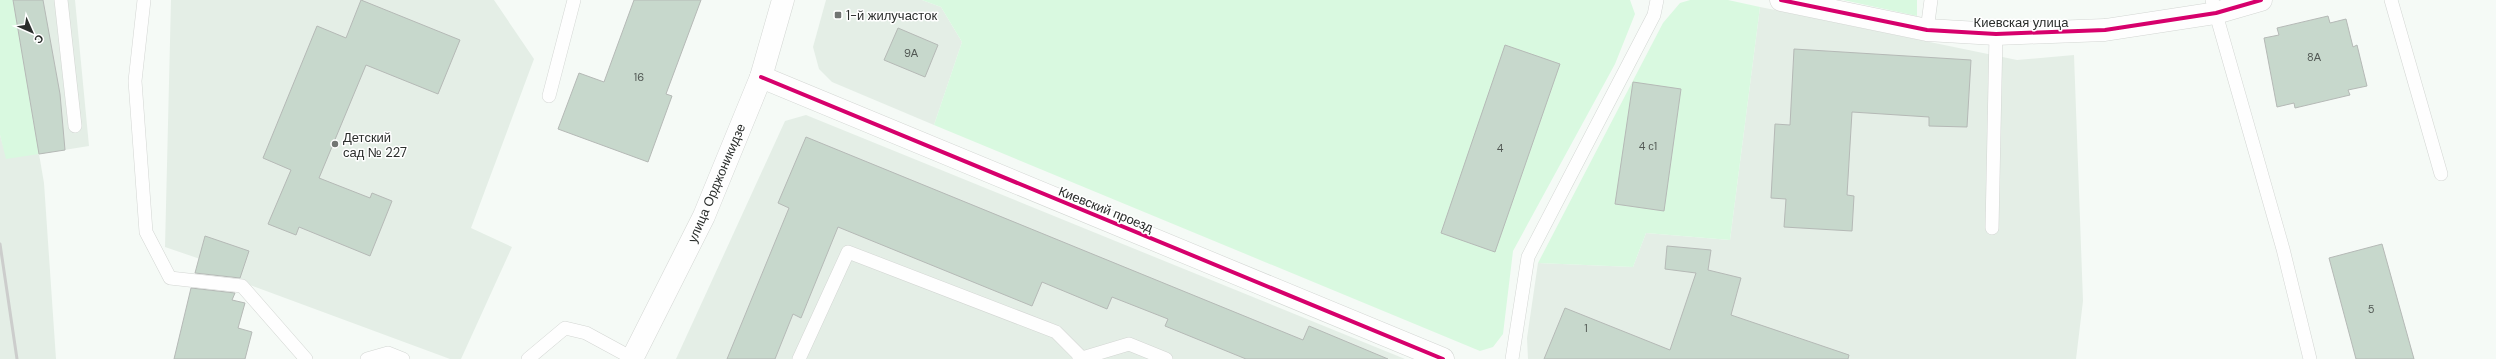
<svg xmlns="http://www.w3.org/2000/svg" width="2496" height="359" viewBox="0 0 2496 359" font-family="'DM Sans',sans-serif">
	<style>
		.built { fill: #e4eee6 }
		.green { fill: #d9f9e0 }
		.building { fill: #c7d8cc; stroke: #b5b9b6 }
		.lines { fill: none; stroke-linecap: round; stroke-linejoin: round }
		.lane-casing { stroke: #d3d6d3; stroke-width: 14 }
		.street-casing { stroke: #d3d6d3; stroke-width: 23 }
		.primary-casing { stroke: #d3d6d3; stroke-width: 23 }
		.lane { stroke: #fefefe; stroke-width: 13 }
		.street { stroke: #fefefe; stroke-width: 22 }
		.primary { stroke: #fefefe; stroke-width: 22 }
		.rail { stroke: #cccdcc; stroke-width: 3 }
		.cycleway-casing { stroke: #fff; stroke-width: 6 }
		.cycleway { stroke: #d6006c; stroke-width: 4 }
		.poi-dot { fill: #727573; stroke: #fff; stroke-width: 1.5 }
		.labels { text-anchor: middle; stroke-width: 3; stroke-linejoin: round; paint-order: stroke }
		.number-label { font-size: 11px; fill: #525854 }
		.poi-label { font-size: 13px; fill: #2b2e2c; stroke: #fff; text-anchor: start }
		.street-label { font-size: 13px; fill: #2b2e2c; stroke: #fff }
	</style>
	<rect width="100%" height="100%" fill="#f5faf6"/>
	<!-- built -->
	<g class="built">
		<path d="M 13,0 L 75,0 L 89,146 L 39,154 L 44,183 L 56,359 L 0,359 L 0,135 L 7,159 Z"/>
		<path d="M 171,0 L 494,0 L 534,59 L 471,228 L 512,247 L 461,359 L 450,359 L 239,281 L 241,273 L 165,247 Z"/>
		<path d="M 826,0 L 922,0 L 941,7 L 962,42 L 934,125 L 832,82 L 819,69 L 813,47 Z"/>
		<path d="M 1760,7 L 2017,60 L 2074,55 L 2083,301 L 2076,359 L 1528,359 L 1527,338 L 1538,263 L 1633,267 L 1646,233 L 1730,240 Z"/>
		<path d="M 806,115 L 1405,359 L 676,359 L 785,121 Z"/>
	</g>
	<!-- green -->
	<g class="green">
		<path d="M 0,0 L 13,0 L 39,154 L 6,159 L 0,135 Z"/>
		<path d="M 922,0 L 1630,0 L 1635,14 L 1615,64 L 1513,251 L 1503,334 L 1493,347 L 1480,351 L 934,125 L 962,42 L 941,7 Z"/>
		<path d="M 1690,0 L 1728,0 L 1760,7 L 1730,240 L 1646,233 L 1633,267 L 1538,263 L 1663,23 L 1680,3 Z"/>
		<path d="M 1843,0 L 1917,0 L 1917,16 Z"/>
	</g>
	<!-- building -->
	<g class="building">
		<path d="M 13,0 L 43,0 L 60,94 L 65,150 L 39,154 Z"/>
		<path d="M 361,0 L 460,40 L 438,94 L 366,65 L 319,178 L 370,198 L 372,193 L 392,201 L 370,256 L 299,227 L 296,235 L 268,224 L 291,170 L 263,158 L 317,26 L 346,38 Z"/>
		<path d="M 634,0 L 701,0 L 666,94 L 672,96 L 648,162 L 558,129 L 579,73 L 604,82 Z"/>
		<path d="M 2328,16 L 2330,23 L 2346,19 L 2353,47 L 2357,45 L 2367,86 L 2348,90 L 2350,95 L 2295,108 L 2294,103 L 2277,107 L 2264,38 L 2279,35 L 2277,28 Z"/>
		<path d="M 898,28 L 938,45 L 925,77 L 884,60 Z"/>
		<path d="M 1505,45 L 1560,64 L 1495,252 L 1441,233 Z"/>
		<path d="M 1794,49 L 1971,60 L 1967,127 L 1929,126 L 1929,117 L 1852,112 L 1847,195 L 1854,196 L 1852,231 L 1784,227 L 1786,199 L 1771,198 L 1775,124 L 1790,125 Z"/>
		<path d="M 1633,82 L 1681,89 L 1664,211 L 1615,204 Z"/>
		<path d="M 806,137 L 1303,340 L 1309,326 L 1388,359 L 1246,359 L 1165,326 L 1168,319 L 1112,297 L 1107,309 L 1042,282 L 1032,306 L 838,227 L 801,318 L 793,314 L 775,359 L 727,359 L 789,208 L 778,203 Z"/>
		<path d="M 205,236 L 249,251 L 240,278 L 195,273 Z"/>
		<path d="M 2382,244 L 2414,359 L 2356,359 L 2329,258 Z"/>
		<path d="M 1667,246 L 1711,250 L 1708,270 L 1741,278 L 1731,315 L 1849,355 L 1848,359 L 1544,359 L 1565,308 L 1670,350 L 1696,273 L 1665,269 Z"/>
		<path d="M 191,288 L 235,293 L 232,300 L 245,303 L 238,328 L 252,332 L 245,359 L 174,359 Z"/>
	</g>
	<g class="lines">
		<defs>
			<g id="lane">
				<path d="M 61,0 L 75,126"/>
				<path d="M 144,0 L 135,81 L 146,232 L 170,278 L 242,286 L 306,359"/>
				<path d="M 2212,0 L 2283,249 L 2310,359"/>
				<path d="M 2391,0 L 2441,174"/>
				<path d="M 1927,30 L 1931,0"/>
				<path d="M 549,96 L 574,0"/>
				<path d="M 1992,228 L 1996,34"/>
				<path d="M 367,359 L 388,353 L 403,359"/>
				<path d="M 528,359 L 565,328 L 586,333 L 632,358"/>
				<path d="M 799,359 L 848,252 L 1056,332 L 1081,357"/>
				<path d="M 1079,359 L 1129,344 L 1166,359"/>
				<path d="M 1512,359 L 1528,257 L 1654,15 L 1657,0"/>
			</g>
			<g id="street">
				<path d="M 1781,0 L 1927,30 L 1996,34 L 2105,30 L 2216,13 L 2261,0"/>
				<path d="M 761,77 L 1443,359"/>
			</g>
			<path id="primary" d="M 632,359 L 704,216 L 761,77 L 783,0"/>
		</defs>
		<!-- lane casing -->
		<use href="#lane" class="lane-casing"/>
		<!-- street casing -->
		<use href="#street" class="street-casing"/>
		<!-- primary casing -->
		<use href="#primary" class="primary-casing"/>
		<!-- lane -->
		<use href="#lane" class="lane"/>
		<!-- street -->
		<use href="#street" class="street"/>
		<!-- primary -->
		<use href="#primary" class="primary"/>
		<!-- rail -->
		<path class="rail" d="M 0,244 L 17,359"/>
		<defs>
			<g id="cycleway">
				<path d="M 1781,0 L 1927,30 L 1996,34 L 2105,30 L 2216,13 L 2261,0"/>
				<path d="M 761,77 L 1443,359"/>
			</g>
		</defs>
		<!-- cycleway casing -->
		<use href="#cycleway" class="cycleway-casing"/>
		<!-- cycleway -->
		<use href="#cycleway" class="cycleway"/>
	</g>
	<!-- markers -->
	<g class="poi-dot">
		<rect x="834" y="11" width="8" height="8" rx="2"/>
		<circle cx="335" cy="144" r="4"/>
	</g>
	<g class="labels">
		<!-- number labels -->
		<g class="number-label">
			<text x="911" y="57">9А</text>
			<text x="2314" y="61">8А</text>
			<text x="639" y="81">16</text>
			<text x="1648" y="150">4 с1</text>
			<text x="1500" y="152">4</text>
			<text x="2371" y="313">5</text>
			<text x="1586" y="332">1</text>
		</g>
		<!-- poi labels -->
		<g class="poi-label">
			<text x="846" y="20">1-й жилучасток</text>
			<text x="343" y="142">Детский<tspan x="343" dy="15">сад № 227</tspan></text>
		</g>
		<!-- street labels -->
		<g class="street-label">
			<text x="2021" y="27">Киевская улица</text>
			<text transform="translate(716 183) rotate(-67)" y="5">улица Орджоникидзе</text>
			<text transform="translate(1106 209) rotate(22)" y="5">Киевский проезд</text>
		</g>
	</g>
	<!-- north arrow -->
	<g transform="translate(32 32) rotate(135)" stroke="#ffffff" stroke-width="3" paint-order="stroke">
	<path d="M0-3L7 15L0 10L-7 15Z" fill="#2b2e2c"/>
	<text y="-6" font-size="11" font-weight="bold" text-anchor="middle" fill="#2b2e2c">С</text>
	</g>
</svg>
